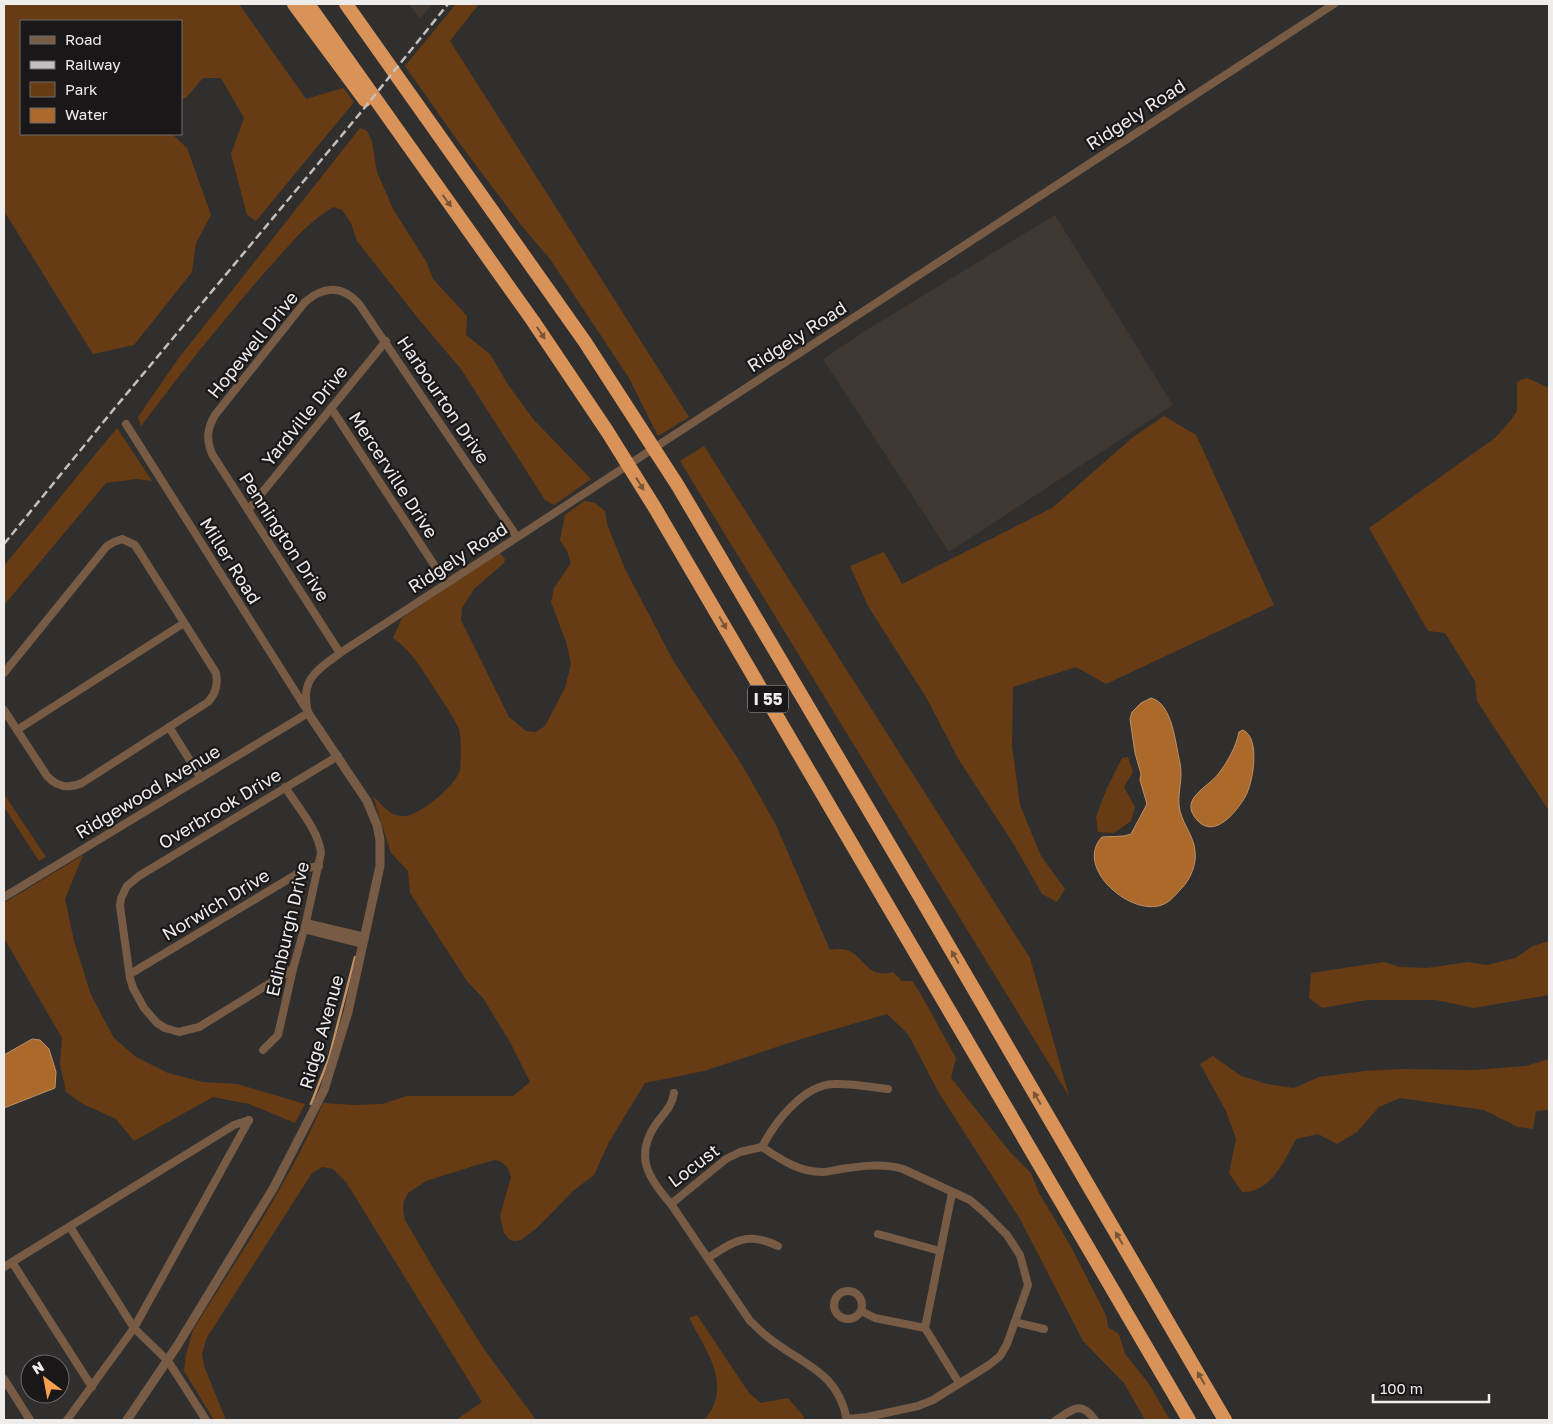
<svg xmlns="http://www.w3.org/2000/svg" width="1553" height="1424" viewBox="0 0 1553 1424" font-family="'Golos Text',sans-serif">
	<style>
		.built { fill: #3f3732 }
		.green { fill: #673c15 }
		.water { fill: #ab692c; stroke: #bf9165 }
		.lines { fill: none; stroke-linecap: round; stroke-linejoin: round }
		.stream { stroke: #bf9165; stroke-width: 2.5 }
		.minor { stroke: #775b44; stroke-width: 8 }
		.tertiary { stroke: #775b44; stroke-width: 9 }
		.motorway { stroke: #d99358; stroke-width: 14 }
		.rail { stroke: #c2c1bf; stroke-width: 2.5; stroke-dasharray: 8 4; stroke-linecap: butt }
		.oneway { fill: #795538 }
		.labels { text-anchor: middle; stroke-width: 4.5; stroke-linejoin: round; paint-order: stroke }
		.shield { fill: #191717; stroke: #aeadab; stroke-width: 1 }
		.shield-label { font-size: 16px; font-weight: bold; fill: #eeedeb }
		.street-label { font-size: 18px; fill: #eeedeb; stroke: #191717 }
	</style>
	<rect width="100%" height="100%" fill="#312f2d"/>
	<!-- built -->
	<g class="built">
		<path d="M 409,4 L 432,4 L 420,19 Z"/>
		<path d="M 1055,215 L 1173,405 L 949,552 L 823,359 L 865,331 Z"/>
	</g>
	<!-- green -->
	<g class="green">
		<path d="M 4,4 L 239,4 L 306,99 L 343,88 L 354,102 L 256,221 L 247,215 L 231,154 L 244,118 L 221,78 L 203,78 L 186,98 L 181,99 L 181,21 L 21,21 L 21,134 L 172,134 L 187,148 L 211,215 L 196,243 L 192,272 L 134,345 L 93,354 L 4,211 Z"/>
		<path d="M 456,4 L 479,4 L 450,41 L 689,417 L 658,436 L 629,378 L 550,259 L 521,225 L 460,144 L 405,66 Z"/>
		<path d="M 360,128 L 367,131 L 372,142 L 377,172 L 393,209 L 427,263 L 433,279 L 467,316 L 466,335 L 490,354 L 507,383 L 533,419 L 591,479 L 554,505 L 545,500 L 461,369 L 421,322 L 357,241 L 351,223 L 342,210 L 333,207 C 306,223 287,248 266,271 C 222,321 181,373 141,426 L 138,417 L 178,359 Z"/>
		<path d="M 1527,378 L 1549,388 L 1549,811 L 1477,701 L 1475,681 L 1445,633 L 1428,631 L 1369,528 L 1495,438 L 1510,421 L 1517,411 L 1517,383 L 1520,380 Z"/>
		<path d="M 1164,416 L 1196,435 L 1274,605 L 1106,684 L 1076,667 L 1013,687 L 1012,746 L 1020,805 L 1041,856 L 1065,889 L 1057,902 L 1042,894 L 1013,843 L 959,760 L 926,697 L 868,606 L 850,566 L 884,552 L 902,584 L 1052,508 L 1132,438 Z"/>
		<path d="M 117,428 L 152,481 L 136,479 L 106,483 L 4,605 L 4,566 Z"/>
		<path d="M 704,446 L 1030,958 L 1069,1096 L 680,461 Z"/>
		<path d="M 584,501 L 595,503 L 605,511 L 607,524 L 625,569 L 674,662 L 742,765 L 776,825 L 830,950 C 866,942 859,981 893,972 L 902,981 L 912,981 L 919,991 L 956,1058 L 951,1078 L 1010,1152 L 1031,1173 L 1039,1193 L 1070,1245 L 1106,1315 L 1108,1327 L 1119,1334 L 1125,1354 L 1149,1384 L 1170,1420 L 1145,1420 L 1124,1383 L 1083,1341 L 1020,1219 L 939,1093 L 908,1034 L 887,1014 L 801,1039 L 704,1071 L 645,1083 L 609,1142 L 594,1175 L 573,1191 L 538,1227 L 521,1240 L 514,1241 L 509,1239 L 504,1233 L 500,1216 L 511,1177 L 508,1168 L 500,1161 L 494,1160 L 477,1165 L 426,1181 L 408,1193 L 404,1201 L 403,1209 L 405,1220 L 436,1273 L 484,1349 L 536,1420 L 456,1420 L 482,1402 L 346,1182 L 333,1169 L 322,1167 L 312,1173 L 206,1339 L 202,1354 L 204,1366 L 226,1420 L 214,1420 L 184,1371 L 186,1355 L 193,1330 C 239,1256 289,1183 323,1103 L 353,1105 L 382,1104 L 407,1096 L 513,1096 L 530,1082 L 510,1042 L 483,998 L 467,981 L 410,893 L 408,871 L 391,853 L 373,796 C 381,804 388,814 400,816 C 416,820 458,784 460,769 C 461,759 462,736 458,727 C 453,716 445,705 438,694 C 425,674 413,652 393,638 L 402,618 L 496,554 L 501,554 L 505,559 L 504,563 L 474,589 L 462,608 L 461,620 L 509,717 L 526,731 L 536,732 L 545,726 L 565,688 L 571,664 L 566,642 L 551,602 L 554,588 L 571,563 L 567,551 L 560,540 L 565,515 Z"/>
		<path d="M 1128,757 L 1133,772 L 1124,787 L 1135,807 L 1131,821 L 1114,833 L 1098,832 L 1096,817 L 1107,788 L 1122,758 Z"/>
		<path d="M 4,794 L 46,857 L 39,861 L 4,807 Z"/>
		<path d="M 83,855 L 65,899 L 74,941 L 91,995 L 114,1038 L 136,1057 L 168,1073 L 203,1082 L 237,1084 L 305,1104 L 295,1123 L 249,1104 L 213,1097 L 134,1141 L 116,1119 L 83,1104 L 66,1092 L 60,1064 L 62,1038 L 4,938 L 4,903 Z"/>
		<path d="M 1549,941 L 1549,995 L 1474,1008 L 1436,1000 L 1367,1000 L 1322,1008 L 1309,998 L 1311,973 L 1384,962 L 1400,967 L 1427,968 L 1468,962 L 1487,965 L 1515,958 L 1533,946 Z"/>
		<path d="M 1213,1056 L 1241,1076 L 1267,1084 L 1294,1088 L 1319,1077 L 1365,1071 L 1402,1069 L 1474,1070 L 1526,1066 L 1549,1059 L 1549,1110 L 1536,1111 L 1533,1129 L 1518,1127 L 1484,1110 L 1400,1098 L 1379,1107 L 1357,1132 L 1337,1144 L 1318,1134 L 1296,1139 C 1284,1161 1271,1193 1242,1192 L 1229,1173 L 1236,1139 L 1226,1111 L 1200,1064 Z"/>
		<path d="M 697,1315 L 749,1393 L 761,1403 L 788,1398 L 804,1417 L 803,1420 L 704,1420 C 734,1387 706,1350 689,1318 Z"/>
	</g>
	<!-- water -->
	<g class="water">
		<path d="M 1151,698 C 1173,704 1175,743 1180,763 C 1183,779 1178,790 1179,805 C 1180,821 1194,835 1195,851 C 1197,864 1190,880 1181,889 C 1176,894 1171,901 1164,904 C 1133,919 1073,868 1102,837 L 1124,836 L 1131,834 L 1147,804 L 1140,780 L 1141,774 L 1135,753 L 1130,719 L 1132,712 L 1141,703 Z"/>
		<path d="M 1243,730 C 1261,738 1253,784 1245,797 C 1237,811 1215,839 1198,821 C 1177,799 1208,788 1219,773 C 1228,761 1236,747 1239,732 Z"/>
		<path d="M 32,1039 L 40,1040 L 49,1049 L 56,1072 L 55,1088 L 4,1108 L 4,1055 Z"/>
	</g>
	<g class="lines">
		<!-- stream -->
		<path class="stream" d="M 311,1104 L 329,1058 L 355,957"/>
		<!-- minor -->
		<g class="minor">
			<path d="M 331,408 L 446,583"/>
			<path d="M 126,424 L 305,707"/>
			<path d="M 248,510 L 386,341"/>
			<path d="M 340,653 L 212,454 C 206,439 207,429 215,415 L 305,302 C 324,286 342,285 359,304 L 517,537"/>
			<path d="M 4,673 L 107,546 L 114,542 L 122,539 L 135,545 L 216,673 C 218,685 216,693 208,702 L 82,783 C 68,789 57,787 47,776 L 4,710"/>
			<path d="M 308,713 C 300,679 316,671 340,653 L 1334,4"/>
			<path d="M 169,727 L 201,778"/>
			<path d="M 17,730 L 184,623"/>
			<path d="M 4,897 L 308,713"/>
			<path d="M 306,923 L 365,937"/>
			<path d="M 304,929 L 363,944"/>
			<path d="M 293,969 L 199,1027 L 179,1032 L 165,1028 L 157,1023 L 144,1008 L 133,988 L 130,978 L 120,906 L 121,898 L 127,886 L 139,876 L 338,756"/>
			<path d="M 130,974 L 307,868 L 319,866"/>
			<path d="M 263,1050 L 278,1035 L 293,969 L 306,922 L 321,853 C 319,831 297,806 285,787"/>
			<path d="M 674,1093 C 672,1107 664,1113 656,1124 C 634,1156 648,1178 671,1204 L 750,1321 C 755,1325 759,1330 764,1334 C 798,1364 837,1368 847,1420"/>
			<path d="M 762,1147 C 780,1159 799,1172 822,1172 C 828,1172 835,1170 841,1169 C 862,1166 883,1163 903,1169 L 970,1200 L 984,1212 L 1007,1235 L 1020,1255 L 1028,1285 L 1007,1344 L 1000,1356 L 989,1365 L 933,1400 L 918,1406 L 867,1417 L 847,1419"/>
			<path d="M 952,1193 L 925,1328 L 959,1383"/>
			<path d="M 671,1204 L 726,1159 L 740,1152 L 762,1147 C 775,1122 803,1085 834,1084 C 852,1083 870,1087 888,1089"/>
			<path d="M 70,1227 L 134,1328 L 168,1361 L 206,1420"/>
			<path d="M 878,1234 L 940,1251"/>
			<path d="M 708,1258 C 734,1241 748,1231 778,1246"/>
			<path d="M 12,1262 L 92,1387"/>
			<path d="M 4,1267 L 234,1125 L 249,1120"/>
			<circle cx="848" cy="1305" r="14"/>
			<path d="M 861,1311 L 875,1318 L 925,1328"/>
			<path d="M 1015,1322 L 1044,1329"/>
			<path d="M 4,1379 L 30,1420"/>
			<path d="M 67,1420 L 134,1328 L 249,1120"/>
			<path d="M 1056,1420 C 1073,1409 1081,1400 1095,1420"/>
		</g>
		<!-- tertiary -->
		<path class="tertiary" d="M 127,1420 L 177,1346 L 274,1187 L 324,1090 L 348,1012 L 380,866 L 380,840 L 377,825 L 367,801 L 308,713"/>
		<!-- motorway -->
		<g class="motorway">
			<path d="M 294,4 L 365,100"/>
			<path d="M 308,4 L 533,321 L 607,431 L 655,508 L 1189,1420"/>
			<path d="M 346,4 L 585,342 L 678,486 L 919,895 L 1225,1420"/>
		</g>
		<!-- rail -->
		<path class="rail" d="M 4,544 L 114,409 L 362,111 L 448,4"/>
	</g>
	<!-- one-way arrows -->
	<defs><path id="oneway-solid" d="M-6-.8H1V-3.2L6.5 0L1 3.2V.8H-6Z" transform="scale(1.25)"/></defs>
	<g class="oneway">
		<use href="#oneway-solid" transform="translate(447 201) rotate(54)"/>
		<use href="#oneway-solid" transform="translate(541 333) rotate(56)"/>
		<use href="#oneway-solid" transform="translate(640 484) rotate(58)"/>
		<use href="#oneway-solid" transform="translate(723 623) rotate(60)"/>
		<use href="#oneway-solid" transform="translate(955 957) rotate(-120)"/>
		<use href="#oneway-solid" transform="translate(1037 1098) rotate(-120)"/>
		<use href="#oneway-solid" transform="translate(1119 1238) rotate(-120)"/>
		<use href="#oneway-solid" transform="translate(1201 1378) rotate(-120)"/>
	</g>
	<g class="labels">
		<!-- shield labels -->
		<rect class="shield" x="748" y="685.5" width="40" height="27" rx="4"/>
		<g class="shield-label">
			<text x="768" y="705">I 55</text>
		</g>
		<!-- street labels -->
		<g class="street-label">
			<text transform="translate(1136 115) rotate(-33)" y="6">Ridgely Road</text>
			<text transform="translate(797 337) rotate(-33)" y="6">Ridgely Road</text>
			<text transform="translate(253 345) rotate(-51)" y="6">Hopewell Drive</text>
			<text transform="translate(443 400) rotate(56)" y="6">Harbourton Drive</text>
			<text transform="translate(305 416) rotate(-51)" y="6">Yardville Drive</text>
			<text transform="translate(393 475) rotate(57)" y="6">Mercerville Drive</text>
			<text transform="translate(284 537) rotate(57)" y="6">Pennington Drive</text>
			<text transform="translate(458 558) rotate(-33)" y="6">Ridgely Road</text>
			<text transform="translate(230 561) rotate(58)" y="6">Miller Road</text>
			<text transform="translate(148 792) rotate(-31)" y="6">Ridgewood Avenue</text>
			<text transform="translate(220 809) rotate(-31)" y="6">Overbrook Drive</text>
			<text transform="translate(216 905) rotate(-31)" y="6">Norwich Drive</text>
			<text transform="translate(288 929) rotate(-77)" y="6">Edinburgh Drive</text>
			<text transform="translate(322 1032) rotate(-74)" y="6">Ridge Avenue</text>
			<text transform="translate(694 1166) rotate(-37)" y="6">Locust</text>
		</g>
	</g>
	<!-- border -->
	<rect width="1553" height="1424" fill="none" stroke="#eeedeb" stroke-width="10"/>
	<!-- legend -->
	<rect x="20" y="20" width="162" height="115" fill="#191717" stroke="#6e6d6c"/>
	<rect x="30" y="36" width="25" height="8" fill="#775b44" stroke="#6e6d6c"/>
	<text x="65" y="45" font-size="15" fill="#eeedeb">Road</text>
	<rect x="30" y="61" width="25" height="8" fill="#c2c1bf" stroke="#6e6d6c"/>
	<text x="65" y="70" font-size="15" fill="#eeedeb">Railway</text>
	<rect x="30" y="82" width="25" height="15" fill="#673c15" stroke="#6e6d6c"/>
	<text x="65" y="95" font-size="15" fill="#eeedeb">Park</text>
	<rect x="30" y="108" width="25" height="15" fill="#ab692c" stroke="#6e6d6c"/>
	<text x="65" y="120" font-size="15" fill="#eeedeb">Water</text>
	<!-- north arrow -->
	<g transform="translate(45 1379) rotate(328)"><circle r="24" fill="#191717" stroke="#6e6d6c"/>
	<path d="M0-4L9 19L0 12L-9 19Z" fill="#fa9f4e"/>
	<text y="-8" font-size="14" font-weight="bold" text-anchor="middle" fill="#eeedeb">N</text>
	</g>
	<!-- scale -->
	<path d="M1373 1394v8h116v-8" fill="none" stroke="#eeedeb" stroke-width="2.5"/>
	<text x="1380" y="1394" font-size="15" fill="#eeedeb" stroke="#191717" stroke-width="4" paint-order="stroke">100 m</text>
</svg>
